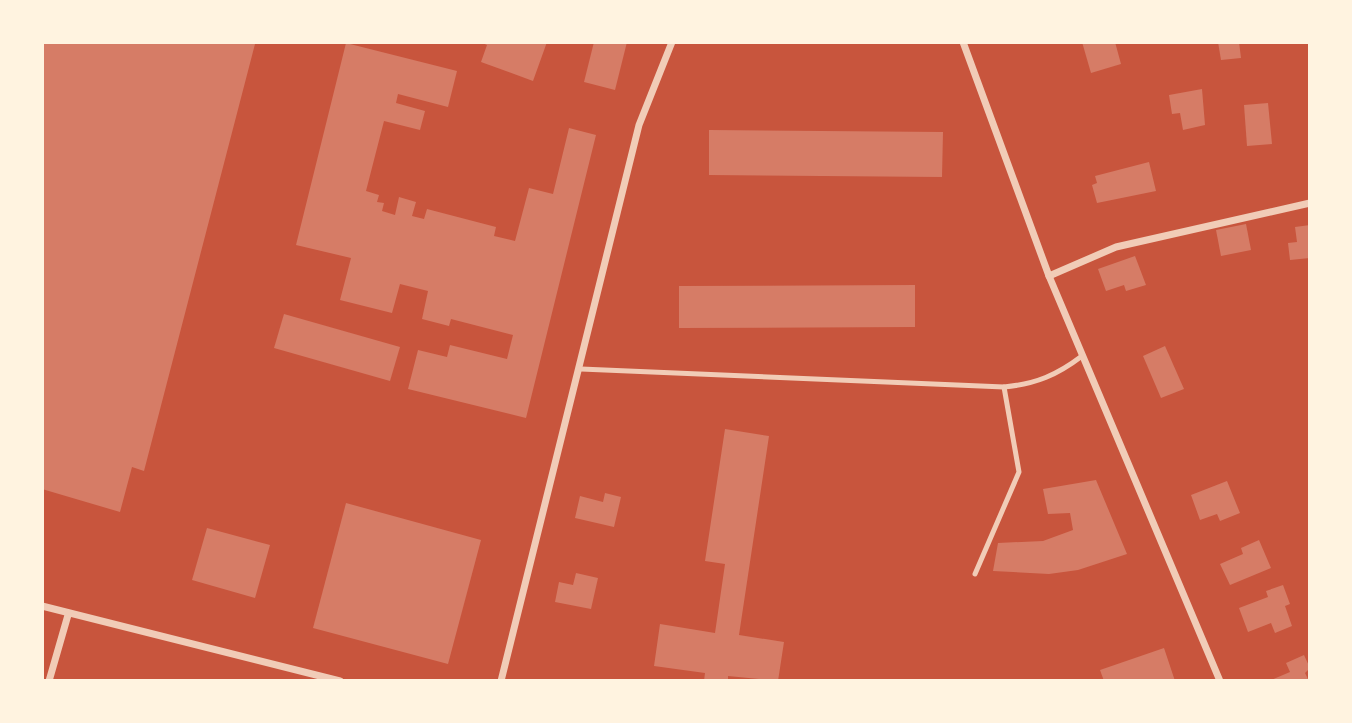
<svg xmlns="http://www.w3.org/2000/svg" width="1352" height="723" viewBox="0 0 1352 723" font-family="'Sofia Sans Condensed',sans-serif">
	<style>
		.building { fill: #d67c66 }
		.lines { fill: none; stroke-linecap: round; stroke-linejoin: round }
		.service { stroke: #f1ccb7; stroke-width: 5 }
		.minor { stroke: #f1ccb7; stroke-width: 7 }
	</style>
	<rect width="100%" height="100%" fill="#c8553d"/>
	<!-- building -->
	<g class="building">
		<path d="M 42,42 L 255,44 L 144,471 L 132,467 L 120,512 L 42,489 Z"/>
		<path d="M 480,42 L 547,42 L 533,81 L 481,62 L 487,45 Z"/>
		<path d="M 594,42 L 627,42 L 615,90 L 584,82 Z"/>
		<path d="M 1082,42 L 1115,42 L 1121,64 L 1091,73 Z"/>
		<path d="M 1218,42 L 1239,42 L 1241,58 L 1221,60 Z"/>
		<path d="M 346,43 L 457,71 L 448,107 L 398,94 L 396,103 L 425,111 L 420,130 L 384,121 L 366,191 L 379,195 L 377,202 L 384,203 L 382,211 L 395,215 L 399,197 L 416,202 L 412,216 L 424,219 L 427,209 L 496,227 L 494,236 L 515,241 L 529,188 L 553,194 L 569,128 L 596,135 L 526,418 L 408,389 L 418,350 L 447,357 L 450,345 L 507,359 L 513,335 L 451,319 L 449,326 L 422,319 L 428,291 L 400,284 L 392,313 L 340,300 L 351,258 L 296,245 Z"/>
		<path d="M 1202,89 L 1205,125 L 1183,130 L 1180,113 L 1172,114 L 1169,95 Z"/>
		<path d="M 1268,103 L 1272,144 L 1247,146 L 1244,105 Z"/>
		<path d="M 709,130 L 943,132 L 942,177 L 709,175 Z"/>
		<path d="M 1149,162 L 1156,191 L 1097,203 L 1092,185 L 1097,183 L 1095,176 Z"/>
		<path d="M 1246,224 L 1251,250 L 1221,256 L 1216,230 Z"/>
		<path d="M 1310,225 L 1310,258 L 1290,260 L 1288,243 L 1297,242 L 1295,227 Z"/>
		<path d="M 1135,256 L 1146,285 L 1126,291 L 1124,285 L 1106,291 L 1098,269 Z"/>
		<path d="M 915,285 L 915,327 L 679,328 L 679,286 Z"/>
		<path d="M 284,314 L 400,347 L 390,381 L 274,348 Z"/>
		<path d="M 1165,346 L 1184,389 L 1161,398 L 1143,356 Z"/>
		<path d="M 725,429 L 769,436 L 739,635 L 784,642 L 778,681 L 728,676 L 728,681 L 704,681 L 705,673 L 654,666 L 660,624 L 715,633 L 725,564 L 705,561 Z"/>
		<path d="M 1096,480 L 1127,554 L 1078,570 L 1049,574 L 993,571 L 998,543 L 1043,541 L 1073,530 L 1070,513 L 1048,514 L 1043,489 Z"/>
		<path d="M 1227,481 L 1240,513 L 1220,521 L 1217,514 L 1200,520 L 1191,495 Z"/>
		<path d="M 605,493 L 621,497 L 614,527 L 575,518 L 580,496 L 603,502 Z"/>
		<path d="M 346,503 L 481,540 L 448,664 L 313,628 Z"/>
		<path d="M 207,528 L 270,545 L 255,598 L 192,580 Z"/>
		<path d="M 1259,540 L 1271,568 L 1230,585 L 1220,564 L 1243,554 L 1241,548 Z"/>
		<path d="M 576,573 L 598,578 L 591,609 L 555,602 L 559,582 L 573,585 Z"/>
		<path d="M 1283,585 L 1290,604 L 1285,606 L 1292,626 L 1275,633 L 1271,623 L 1248,632 L 1239,608 L 1268,597 L 1266,591 Z"/>
		<path d="M 1164,648 L 1175,681 L 1104,681 L 1100,670 Z"/>
		<path d="M 1304,655 L 1310,668 L 1305,673 L 1309,681 L 1269,681 L 1290,672 L 1286,663 Z"/>
	</g>
	<g class="lines">
		<!-- service -->
		<g class="service">
			<path d="M 581,369 L 1004,387 C 1036,384 1057,375 1082,356"/>
			<path d="M 975,574 L 1019,472 L 1004,387"/>
		</g>
		<!-- minor -->
		<g class="minor">
			<path d="M 963,42 L 1049,276 L 1220,681"/>
			<path d="M 1049,276 L 1116,247 L 1310,203"/>
			<path d="M 42,606 L 340,681"/>
			<path d="M 49,681 L 68,615"/>
			<path d="M 501,681 L 639,125 L 672,42"/>
		</g>
	</g>
	<!-- border -->
	<rect width="1352" height="723" fill="none" stroke="#fff3e0" stroke-width="88"/>
</svg>
